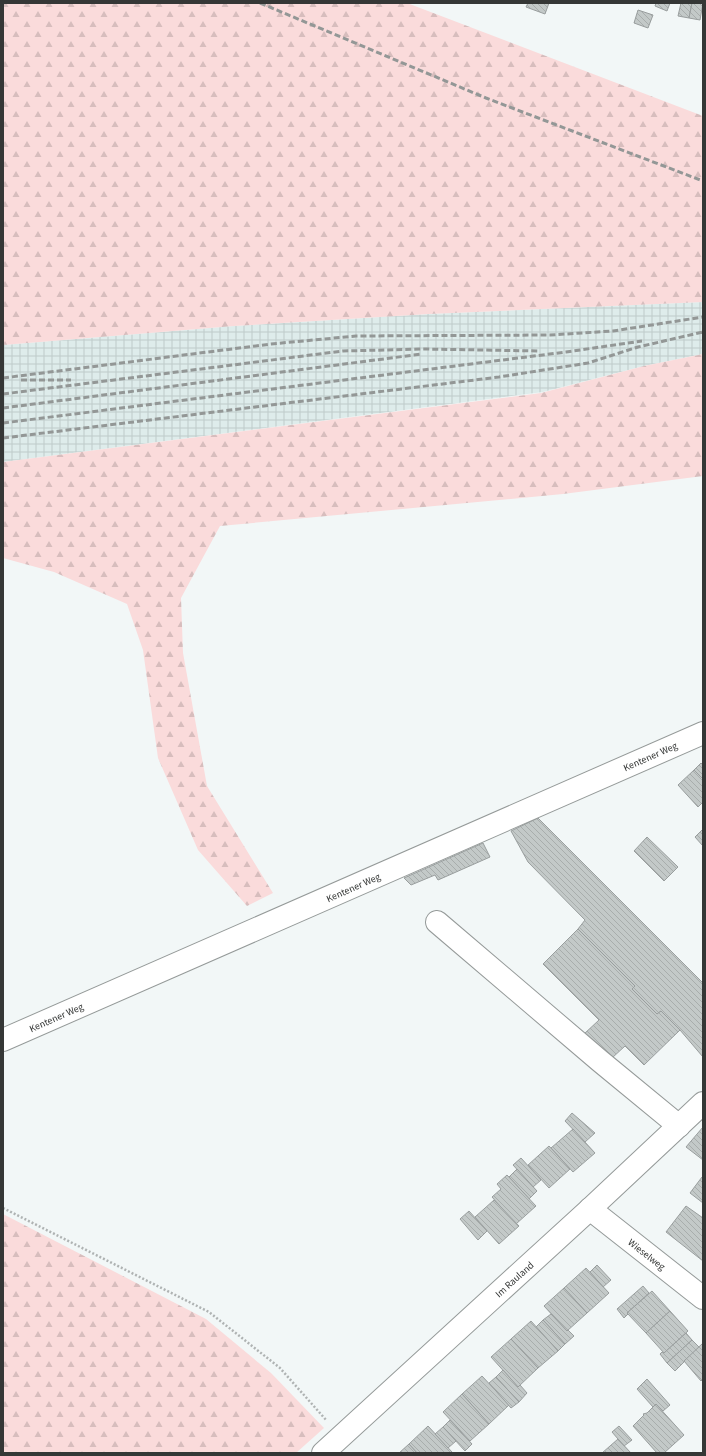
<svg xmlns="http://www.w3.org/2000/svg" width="706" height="1456" viewBox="0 0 706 1456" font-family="'Source Sans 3',sans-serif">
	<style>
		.industrial { fill: url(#industrial-grid) }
		.forest { fill: url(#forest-firs) }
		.building { fill: url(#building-back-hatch); stroke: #999e9e }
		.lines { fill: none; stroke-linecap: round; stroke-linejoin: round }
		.minor-casing { stroke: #959a99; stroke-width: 24 }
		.path { stroke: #afb3b3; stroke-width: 2.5; stroke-dasharray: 2 2; stroke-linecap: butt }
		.minor { stroke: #fff; stroke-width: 22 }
		.rail { stroke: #939796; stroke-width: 3; stroke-dasharray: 6 3; stroke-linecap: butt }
		.labels { text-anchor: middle; stroke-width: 3; stroke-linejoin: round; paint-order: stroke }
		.street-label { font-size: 10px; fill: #353736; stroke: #fff }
	</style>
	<defs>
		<pattern id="industrial-grid" width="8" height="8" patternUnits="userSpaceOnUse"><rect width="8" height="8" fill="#deeceb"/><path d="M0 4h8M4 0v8" fill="none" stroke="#bfcbca"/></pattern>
		<pattern id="forest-firs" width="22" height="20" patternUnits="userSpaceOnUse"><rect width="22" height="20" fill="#fadbdb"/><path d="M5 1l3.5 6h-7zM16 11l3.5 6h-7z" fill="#d7bdbd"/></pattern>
		<pattern id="building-back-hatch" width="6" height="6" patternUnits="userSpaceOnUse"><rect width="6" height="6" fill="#c3c9c8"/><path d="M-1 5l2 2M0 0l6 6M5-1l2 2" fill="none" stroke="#a8adac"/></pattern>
	</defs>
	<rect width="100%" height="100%" fill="#f2f7f7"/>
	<!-- industrial -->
	<path class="industrial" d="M 703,302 L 703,354 L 644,366 L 543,392 L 3,462 L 3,345 L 234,326 L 429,314 Z"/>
	<!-- forest -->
	<g class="forest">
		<path d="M 3,3 L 407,3 L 703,116 L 703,302 L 429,314 L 234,326 L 3,345 Z"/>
		<path d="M 703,354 L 703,476 L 563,494 L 220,526 L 181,598 L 183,653 L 207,786 L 273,893 L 247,906 L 198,850 L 158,758 L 143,650 L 127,604 L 54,572 L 3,558 L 3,462 L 541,393 L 644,366 Z"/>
		<path d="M 3,1214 L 206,1319 L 271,1373 L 324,1428 L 296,1453 L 3,1453 Z"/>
	</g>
	<!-- building -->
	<g class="building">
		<path d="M 528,3 L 549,3 L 545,14 L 526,7 Z"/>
		<path d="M 656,3 L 670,3 L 667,11 L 655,6 Z"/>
		<path d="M 681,3 L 692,3 L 689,18 L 678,16 Z"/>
		<path d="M 692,3 L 703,3 L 700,20 L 689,18 Z"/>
		<path d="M 638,10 L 653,15 L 648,28 L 634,23 Z"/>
		<path d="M 701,763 L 703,765 L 703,779 L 694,770 Z"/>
		<path d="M 694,770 L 703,779 L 703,802 L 698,807 L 678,785 Z"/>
		<path d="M 538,818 L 703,983 L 703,1057 L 680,1030 L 661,1011 L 657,1014 L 632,989 L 635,986 L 578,929 L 585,920 L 528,862 L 511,831 Z"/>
		<path d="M 703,829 L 703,846 L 695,837 Z"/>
		<path d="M 647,837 L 678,867 L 664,881 L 634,851 Z"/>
		<path d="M 483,843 L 490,857 L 438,880 L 435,875 L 411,885 L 404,878 Z"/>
		<path d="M 578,929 L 635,986 L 632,989 L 657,1014 L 661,1011 L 680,1030 L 644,1065 L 625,1046 L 612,1058 L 584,1034 L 599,1020 L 543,964 Z"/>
		<path d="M 572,1113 L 595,1133 L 585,1142 L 565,1121 Z"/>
		<path d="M 703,1127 L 703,1160 L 686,1147 Z"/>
		<path d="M 573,1129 L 595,1153 L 573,1172 L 551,1148 Z"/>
		<path d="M 549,1146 L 570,1169 L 549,1188 L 528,1165 Z"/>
		<path d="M 521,1158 L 541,1180 L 533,1187 L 513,1165 Z"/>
		<path d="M 517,1169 L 537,1191 L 529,1199 L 509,1177 Z"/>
		<path d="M 507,1175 L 536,1206 L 516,1224 L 492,1197 L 501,1189 L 497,1184 Z"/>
		<path d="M 702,1177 L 703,1177 L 703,1203 L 690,1193 Z"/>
		<path d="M 494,1200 L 519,1226 L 499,1244 L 475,1217 Z"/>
		<path d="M 686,1206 L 703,1218 L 703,1261 L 666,1232 Z"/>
		<path d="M 469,1211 L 487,1231 L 478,1240 L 460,1219 Z"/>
		<path d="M 597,1265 L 611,1280 L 603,1287 L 590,1272 Z"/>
		<path d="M 586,1268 L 609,1293 L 587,1313 L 564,1288 Z"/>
		<path d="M 643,1286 L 649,1293 L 627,1313 L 628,1314 L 624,1318 L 617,1309 Z"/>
		<path d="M 564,1288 L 587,1313 L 567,1331 L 544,1306 Z"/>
		<path d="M 652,1291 L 670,1311 L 646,1333 L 627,1313 Z"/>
		<path d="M 670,1311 L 688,1331 L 664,1353 L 646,1333 Z"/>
		<path d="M 551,1314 L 567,1331 L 568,1330 L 574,1336 L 565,1344 L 543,1320 Z"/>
		<path d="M 543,1320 L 565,1344 L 558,1351 L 536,1327 Z"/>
		<path d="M 531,1321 L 558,1351 L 538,1368 L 511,1339 Z"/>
		<path d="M 686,1333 L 692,1340 L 667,1363 L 660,1354 L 662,1352 L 664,1353 Z"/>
		<path d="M 511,1339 L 538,1368 L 518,1387 L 491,1357 Z"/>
		<path d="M 692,1340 L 699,1347 L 675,1371 L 667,1363 Z"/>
		<path d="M 703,1343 L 703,1379 L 701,1381 L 684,1361 Z"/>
		<path d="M 503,1370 L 518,1387 L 520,1385 L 527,1393 L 519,1402 L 496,1377 Z"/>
		<path d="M 482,1376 L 509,1405 L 489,1424 L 462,1394 Z"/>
		<path d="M 496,1377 L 519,1402 L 511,1408 L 489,1383 Z"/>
		<path d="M 647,1379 L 670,1405 L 663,1411 L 656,1404 L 653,1407 L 637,1389 Z"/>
		<path d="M 462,1394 L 489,1424 L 470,1441 L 443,1412 Z"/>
		<path d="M 656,1404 L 684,1435 L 664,1453 L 657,1453 L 633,1426 L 644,1415 L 643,1414 L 647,1413 Z"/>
		<path d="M 450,1420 L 472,1444 L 465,1451 L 443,1427 Z"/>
		<path d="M 428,1426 L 452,1452 L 451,1453 L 417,1453 L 409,1444 Z"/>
		<path d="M 619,1426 L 632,1440 L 624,1446 L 612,1432 Z"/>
		<path d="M 443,1427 L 456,1441 L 448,1448 L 435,1434 Z"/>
		<path d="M 618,1439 L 631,1453 L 602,1453 Z"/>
		<path d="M 409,1444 L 417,1453 L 399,1453 Z"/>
	</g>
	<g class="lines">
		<defs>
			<g id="minor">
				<path d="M 437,922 L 600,1061 L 679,1126"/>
				<path d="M 3,1040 L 703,733"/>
				<path d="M 590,1209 L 703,1298"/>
				<path d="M 323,1453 L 590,1209 L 703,1103"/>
			</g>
		</defs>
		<!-- minor casing -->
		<use href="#minor" class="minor-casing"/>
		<!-- path -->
		<path class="path" d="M 3,1208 L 209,1312 L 280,1368 L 327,1421"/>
		<!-- minor -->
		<use href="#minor" class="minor"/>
		<!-- rail -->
		<g class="rail">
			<path d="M 260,3 L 486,98 L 703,181"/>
			<path d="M 3,378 L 271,344 L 356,336 L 550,335 L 613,331 L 703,317"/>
			<path d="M 21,380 L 71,380"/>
			<path d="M 3,394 L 343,351 L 424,349 L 540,351"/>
			<path d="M 3,408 L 422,354"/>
			<path d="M 3,423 L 566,352 L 642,341"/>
			<path d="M 3,438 L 499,377 L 588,363 L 638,347 L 703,332"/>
		</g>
	</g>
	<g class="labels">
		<!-- street labels -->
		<g class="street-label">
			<text transform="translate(650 756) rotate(-24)" y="4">Kentener Weg</text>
			<text transform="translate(353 887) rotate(-24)" y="4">Kentener Weg</text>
			<text transform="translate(56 1017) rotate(-24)" y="4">Kentener Weg</text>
			<text transform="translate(647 1254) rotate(38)" y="4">Wieselweg</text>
			<text transform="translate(514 1279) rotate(-42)" y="4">Im Rauland</text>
		</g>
	</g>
	<!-- border -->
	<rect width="706" height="1456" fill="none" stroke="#353736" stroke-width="8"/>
</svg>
